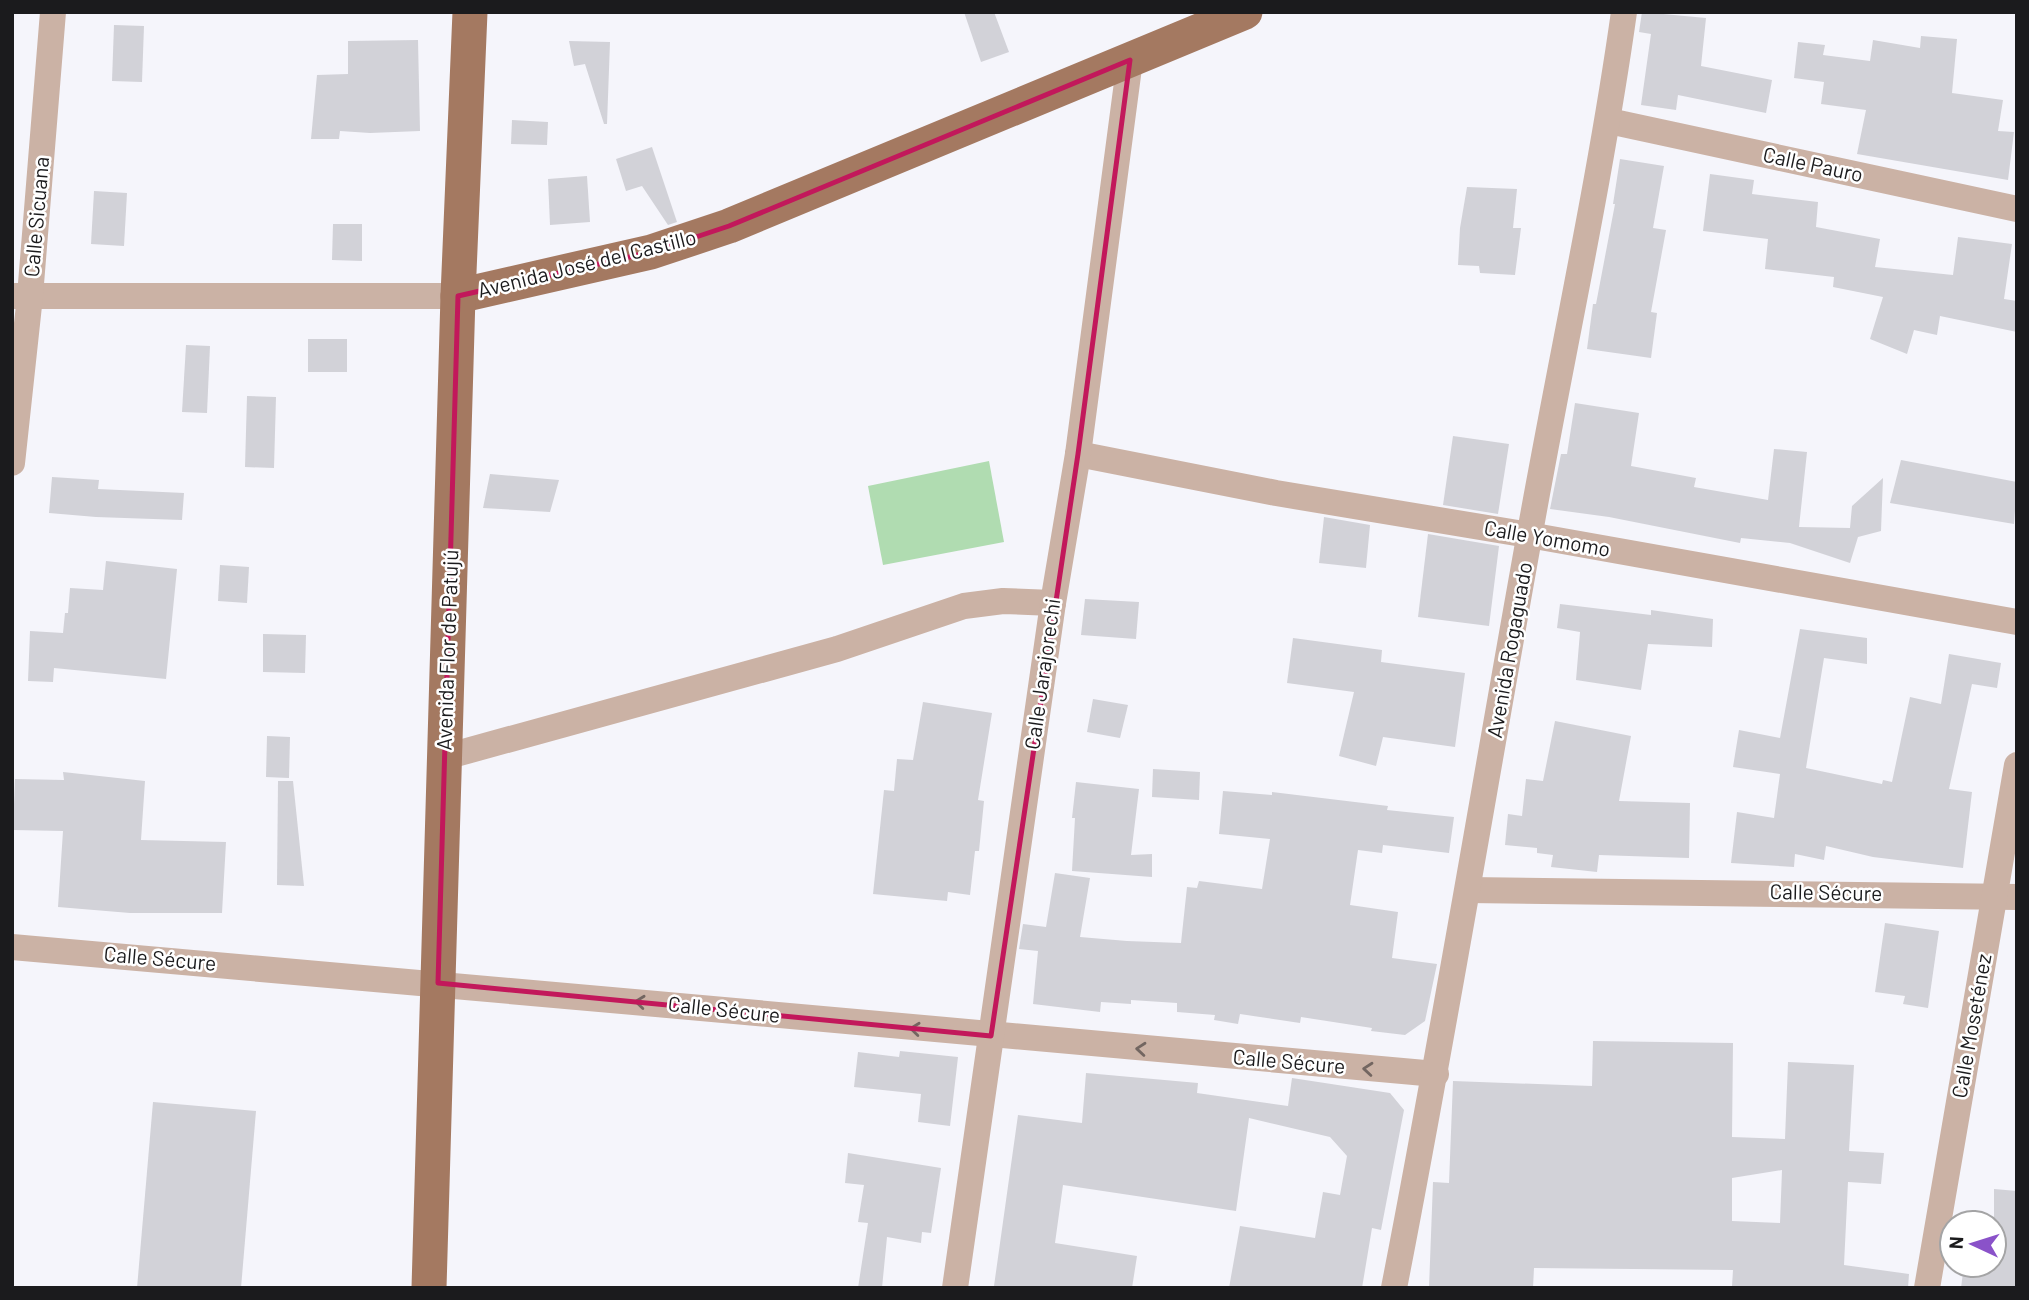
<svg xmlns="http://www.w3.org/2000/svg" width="2029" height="1300" viewBox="0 0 2029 1300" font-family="Barlow,sans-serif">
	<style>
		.green { fill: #b0dcb1 }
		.building { fill: #d2d2d8; fill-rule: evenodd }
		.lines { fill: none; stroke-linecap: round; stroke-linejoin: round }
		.minor { stroke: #cbb2a5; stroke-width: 26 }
		.major { stroke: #a47961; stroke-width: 35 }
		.oneway { stroke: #736661 }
		.marked { fill: none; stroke: #c2185b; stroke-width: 5; stroke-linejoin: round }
		.labels { text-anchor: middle; stroke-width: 5; stroke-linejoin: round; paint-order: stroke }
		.street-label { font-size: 21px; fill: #1b1b1d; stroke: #fff }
	</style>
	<rect width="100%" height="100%" fill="#f5f5fb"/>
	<!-- green -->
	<path class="green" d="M 989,461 L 1004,542 L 883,565 L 868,486 Z"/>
	<!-- building -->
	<g class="building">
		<path d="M 964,12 L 994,12 L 1009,52 L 981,62 Z"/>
		<path d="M 1642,12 L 1706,18 L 1701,66 L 1772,80 L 1766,113 L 1678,95 L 1676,110 L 1641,105 L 1651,34 L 1639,32 Z"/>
		<path d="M 114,25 L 144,26 L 142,82 L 112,81 Z"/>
		<path d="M 1921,36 L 1957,39 L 1952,93 L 2003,100 L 1998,131 L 2014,132 L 2008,180 L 1857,154 L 1866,110 L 1821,104 L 1824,82 L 1794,78 L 1798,42 L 1825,45 L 1823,55 L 1870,61 L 1873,40 L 1920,48 Z"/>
		<path d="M 418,40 L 420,131 L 370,133 L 340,131 L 339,139 L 311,139 L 317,75 L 348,74 L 348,41 Z"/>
		<path d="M 569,41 L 610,42 L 607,124 L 604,124 L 585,64 L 574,66 Z"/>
		<path d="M 512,120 L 548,122 L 547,145 L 511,144 Z"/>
		<path d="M 652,147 L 677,222 L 668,225 L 642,186 L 626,191 L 616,159 Z"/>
		<path d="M 1620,159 L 1664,166 L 1653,228 L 1666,230 L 1651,312 L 1657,313 L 1651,358 L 1587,349 L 1593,304 L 1596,304 L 1615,204 L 1613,204 Z"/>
		<path d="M 1710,174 L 1754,180 L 1752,194 L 1818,202 L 1816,227 L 1880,239 L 1875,267 L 1953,275 L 1958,237 L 2012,244 L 2004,299 L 2017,301 L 2017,332 L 1940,316 L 1937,335 L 1914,330 L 1907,354 L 1870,339 L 1883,297 L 1833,287 L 1834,277 L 1765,269 L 1768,239 L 1703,231 Z"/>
		<path d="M 587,176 L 590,222 L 550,225 L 548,179 Z"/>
		<path d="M 1467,187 L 1517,189 L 1513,228 L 1521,228 L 1515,275 L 1480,273 L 1479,266 L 1458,265 L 1460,228 Z"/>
		<path d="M 94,191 L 127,193 L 124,246 L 91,244 Z"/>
		<path d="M 333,224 L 362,224 L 362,261 L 332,260 Z"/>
		<rect x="308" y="339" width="39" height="33"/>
		<path d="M 186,345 L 210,346 L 207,413 L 182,412 Z"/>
		<path d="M 247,396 L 276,397 L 274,468 L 245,467 Z"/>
		<path d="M 1575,403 L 1639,413 L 1631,466 L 1696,478 L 1694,487 L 1768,500 L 1774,449 L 1807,452 L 1799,527 L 1850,528 L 1852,506 L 1883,478 L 1881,531 L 1858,537 L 1850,563 L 1790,543 L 1741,538 L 1740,543 L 1609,517 L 1550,509 L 1561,454 L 1567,454 Z"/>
		<path d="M 1453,436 L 1509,444 L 1498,514 L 1443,505 Z"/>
		<path d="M 1901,460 L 2017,482 L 2014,524 L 1890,503 Z"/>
		<path d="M 490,474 L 559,480 L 550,512 L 483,508 Z"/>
		<path d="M 52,477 L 99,480 L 98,489 L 184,493 L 182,520 L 96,517 L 49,513 Z"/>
		<path d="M 1324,517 L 1370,525 L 1366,568 L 1319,563 Z"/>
		<path d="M 1428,534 L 1499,546 L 1489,626 L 1418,617 Z"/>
		<path d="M 106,561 L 177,569 L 166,679 L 54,668 L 53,682 L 28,681 L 30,631 L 63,633 L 65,613 L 68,613 L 70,588 L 103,590 Z"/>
		<path d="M 220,565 L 249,567 L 247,603 L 218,601 Z"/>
		<path d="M 1085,599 L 1139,602 L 1136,639 L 1081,635 Z"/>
		<path d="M 1560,604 L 1651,615 L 1651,610 L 1713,619 L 1712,647 L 1648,644 L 1641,690 L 1576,680 L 1580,632 L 1557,628 Z"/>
		<path d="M 1800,629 L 1867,638 L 1867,664 L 1824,658 L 1806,768 L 1882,784 L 1883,780 L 1892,782 L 1910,697 L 1941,704 L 1949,654 L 2001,663 L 1997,688 L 1972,684 L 1949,789 L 1972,792 L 1963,868 L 1873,857 L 1826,846 L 1824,860 L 1795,854 L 1794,867 L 1731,863 L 1737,812 L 1774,818 L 1780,774 L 1733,767 L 1739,730 L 1780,738 Z"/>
		<path d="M 263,634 L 306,635 L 305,673 L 263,672 Z"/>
		<path d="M 1293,638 L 1382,650 L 1381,662 L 1465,673 L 1455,747 L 1383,737 L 1376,766 L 1339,756 L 1354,692 L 1287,683 Z"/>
		<path d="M 1093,699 L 1128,705 L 1120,738 L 1087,732 Z"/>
		<path d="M 923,702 L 992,713 L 978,800 L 984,801 L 979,851 L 975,851 L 970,895 L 948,892 L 947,901 L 873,894 L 884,790 L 894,791 L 897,759 L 913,760 Z"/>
		<path d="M 1555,721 L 1631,736 L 1619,801 L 1690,803 L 1689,858 L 1599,855 L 1597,872 L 1551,867 L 1553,855 L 1537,853 L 1537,848 L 1505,845 L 1508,814 L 1522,816 L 1526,779 L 1543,781 Z"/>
		<path d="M 267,736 L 290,737 L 289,778 L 266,777 Z"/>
		<path d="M 1153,769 L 1200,772 L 1199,800 L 1152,797 Z"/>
		<path d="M 63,772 L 145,781 L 141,840 L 226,842 L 222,913 L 130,913 L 58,907 L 63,831 L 13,830 L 15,779 L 64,780 Z"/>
		<path d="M 278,781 L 293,781 L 304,886 L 277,885 Z"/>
		<path d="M 1076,782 L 1139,789 L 1131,855 L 1152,854 L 1152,877 L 1072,871 L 1075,818 L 1072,818 Z"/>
		<path d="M 1223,791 L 1272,795 L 1272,792 L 1388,806 L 1387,810 L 1454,817 L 1449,853 L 1383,845 L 1382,853 L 1358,850 L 1350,905 L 1398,912 L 1392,958 L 1437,964 L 1425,1021 L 1405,1035 L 1371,1031 L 1372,1028 L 1301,1017 L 1300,1023 L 1240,1014 L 1238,1024 L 1214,1020 L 1215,1015 L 1177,1012 L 1177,1003 L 1131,1000 L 1131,1004 L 1101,1002 L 1100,1012 L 1033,1004 L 1038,951 L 1019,949 L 1023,924 L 1046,927 L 1055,873 L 1090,878 L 1080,937 L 1127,941 L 1181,943 L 1187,887 L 1197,888 L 1199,881 L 1262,889 L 1270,839 L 1219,834 Z"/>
		<path d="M 1885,923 L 1939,931 L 1928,1008 L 1903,1004 L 1905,996 L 1875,992 Z"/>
		<path d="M 1593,1041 L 1733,1043 L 1732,1137 L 1785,1139 L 1788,1062 L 1854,1065 L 1849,1151 L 1884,1153 L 1881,1184 L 1848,1182 L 1844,1265 L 1909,1274 L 1908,1288 L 1732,1286 L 1733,1270 L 1534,1268 L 1533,1288 L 1429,1288 L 1433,1182 L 1449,1183 L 1453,1081 L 1592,1086 ZM 1782,1170 L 1780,1223 L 1732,1221 L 1732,1178 Z"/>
		<path d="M 900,1051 L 958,1057 L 950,1126 L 918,1122 L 921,1094 L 854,1087 L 858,1052 L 899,1057 Z"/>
		<path d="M 1086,1073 L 1198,1083 L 1197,1093 L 1288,1106 L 1292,1078 L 1390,1093 L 1404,1110 L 1381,1230 L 1372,1228 L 1362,1288 L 1229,1288 L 1240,1226 L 1315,1238 L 1323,1192 L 1340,1195 L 1347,1156 L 1330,1137 L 1249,1118 L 1236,1211 L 1063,1185 L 1055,1243 L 1137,1256 L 1132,1288 L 1005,1288 L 994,1286 L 1018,1115 L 1082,1123 Z"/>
		<path d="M 153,1102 L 256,1111 L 241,1288 L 137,1288 Z"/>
		<path d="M 848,1153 L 941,1168 L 931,1233 L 922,1232 L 921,1243 L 887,1237 L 882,1288 L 858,1288 L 868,1223 L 858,1222 L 864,1185 L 845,1183 Z"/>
		<path d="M 1994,1189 L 2017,1191 L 2017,1288 L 1961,1288 L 1964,1265 L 1994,1265 Z"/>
	</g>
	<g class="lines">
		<!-- minor -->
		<g class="minor">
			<path d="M 1609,121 L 2017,209"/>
			<path d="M 15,296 L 458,296"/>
			<path d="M 1078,454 L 1276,493 L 1529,535 L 2017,622"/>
			<path d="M 12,463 L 30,296 L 53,12"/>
			<path d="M 445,757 L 837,649 L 964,606 L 1003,601 L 1053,603"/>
			<path d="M 1468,890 L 2017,897"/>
			<path d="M 12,947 C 487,987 961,1033 1436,1074"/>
			<path d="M 955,1288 L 1053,603 L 1078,454 L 1130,60"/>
			<path d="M 1394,1288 C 1443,1038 1484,788 1529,538 C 1560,362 1599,189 1624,12"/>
			<path d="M 1927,1288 L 2017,765"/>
		</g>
		<!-- major -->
		<g class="major">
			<path d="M 458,296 L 651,252 L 729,226 L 1245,12"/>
			<path d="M 429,1288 L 458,296 L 470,12"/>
		</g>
	</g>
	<!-- one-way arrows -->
	<defs><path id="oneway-chevron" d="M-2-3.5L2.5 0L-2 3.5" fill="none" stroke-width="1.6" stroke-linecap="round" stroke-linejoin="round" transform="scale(1.75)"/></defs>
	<g class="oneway">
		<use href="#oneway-chevron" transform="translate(640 1002) rotate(-174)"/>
		<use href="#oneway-chevron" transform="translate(915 1029) rotate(-174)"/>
		<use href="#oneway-chevron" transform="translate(1141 1049) rotate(-175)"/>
		<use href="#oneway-chevron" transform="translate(1368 1069) rotate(-175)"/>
	</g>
	<!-- marked area -->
	<path class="marked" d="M 1130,60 L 1078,454 L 991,1036 L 438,983 L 458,296 L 651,252 L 729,226 Z"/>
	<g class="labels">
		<!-- street labels -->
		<g class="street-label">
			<text transform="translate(1813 165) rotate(12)" y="7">Calle Pauro</text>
			<text transform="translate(37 217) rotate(-85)" y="7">Calle Sicuana</text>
			<text transform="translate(587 264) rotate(-14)" y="7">Avenida José del Castillo</text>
			<text transform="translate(1547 539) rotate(10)" y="7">Calle Yomomo</text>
			<text transform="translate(448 650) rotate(-88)" y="7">Avenida Flor de Patujú</text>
			<text transform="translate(1510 650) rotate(-80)" y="7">Avenida Rogaguado</text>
			<text transform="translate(1043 674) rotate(-82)" y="7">Calle Jarajorechi</text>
			<text transform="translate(1826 893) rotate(1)" y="7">Calle Sécure</text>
			<text transform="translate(160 959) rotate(5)" y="7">Calle Sécure</text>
			<text transform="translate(724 1010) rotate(6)" y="7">Calle Sécure</text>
			<text transform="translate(1972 1026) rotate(-80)" y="7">Calle Moseténez</text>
			<text transform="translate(1289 1062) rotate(5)" y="7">Calle Sécure</text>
		</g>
	</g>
	<!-- border -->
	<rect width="2029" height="1300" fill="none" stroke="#1b1b1d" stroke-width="28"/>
	<!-- north arrow -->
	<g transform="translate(1973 1244) rotate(274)"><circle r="33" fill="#ffffff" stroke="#a4a4a5" stroke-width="2"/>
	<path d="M0-5L12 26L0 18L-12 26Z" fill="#8a52c9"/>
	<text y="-10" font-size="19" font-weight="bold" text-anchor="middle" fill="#1b1b1d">N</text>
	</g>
</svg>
